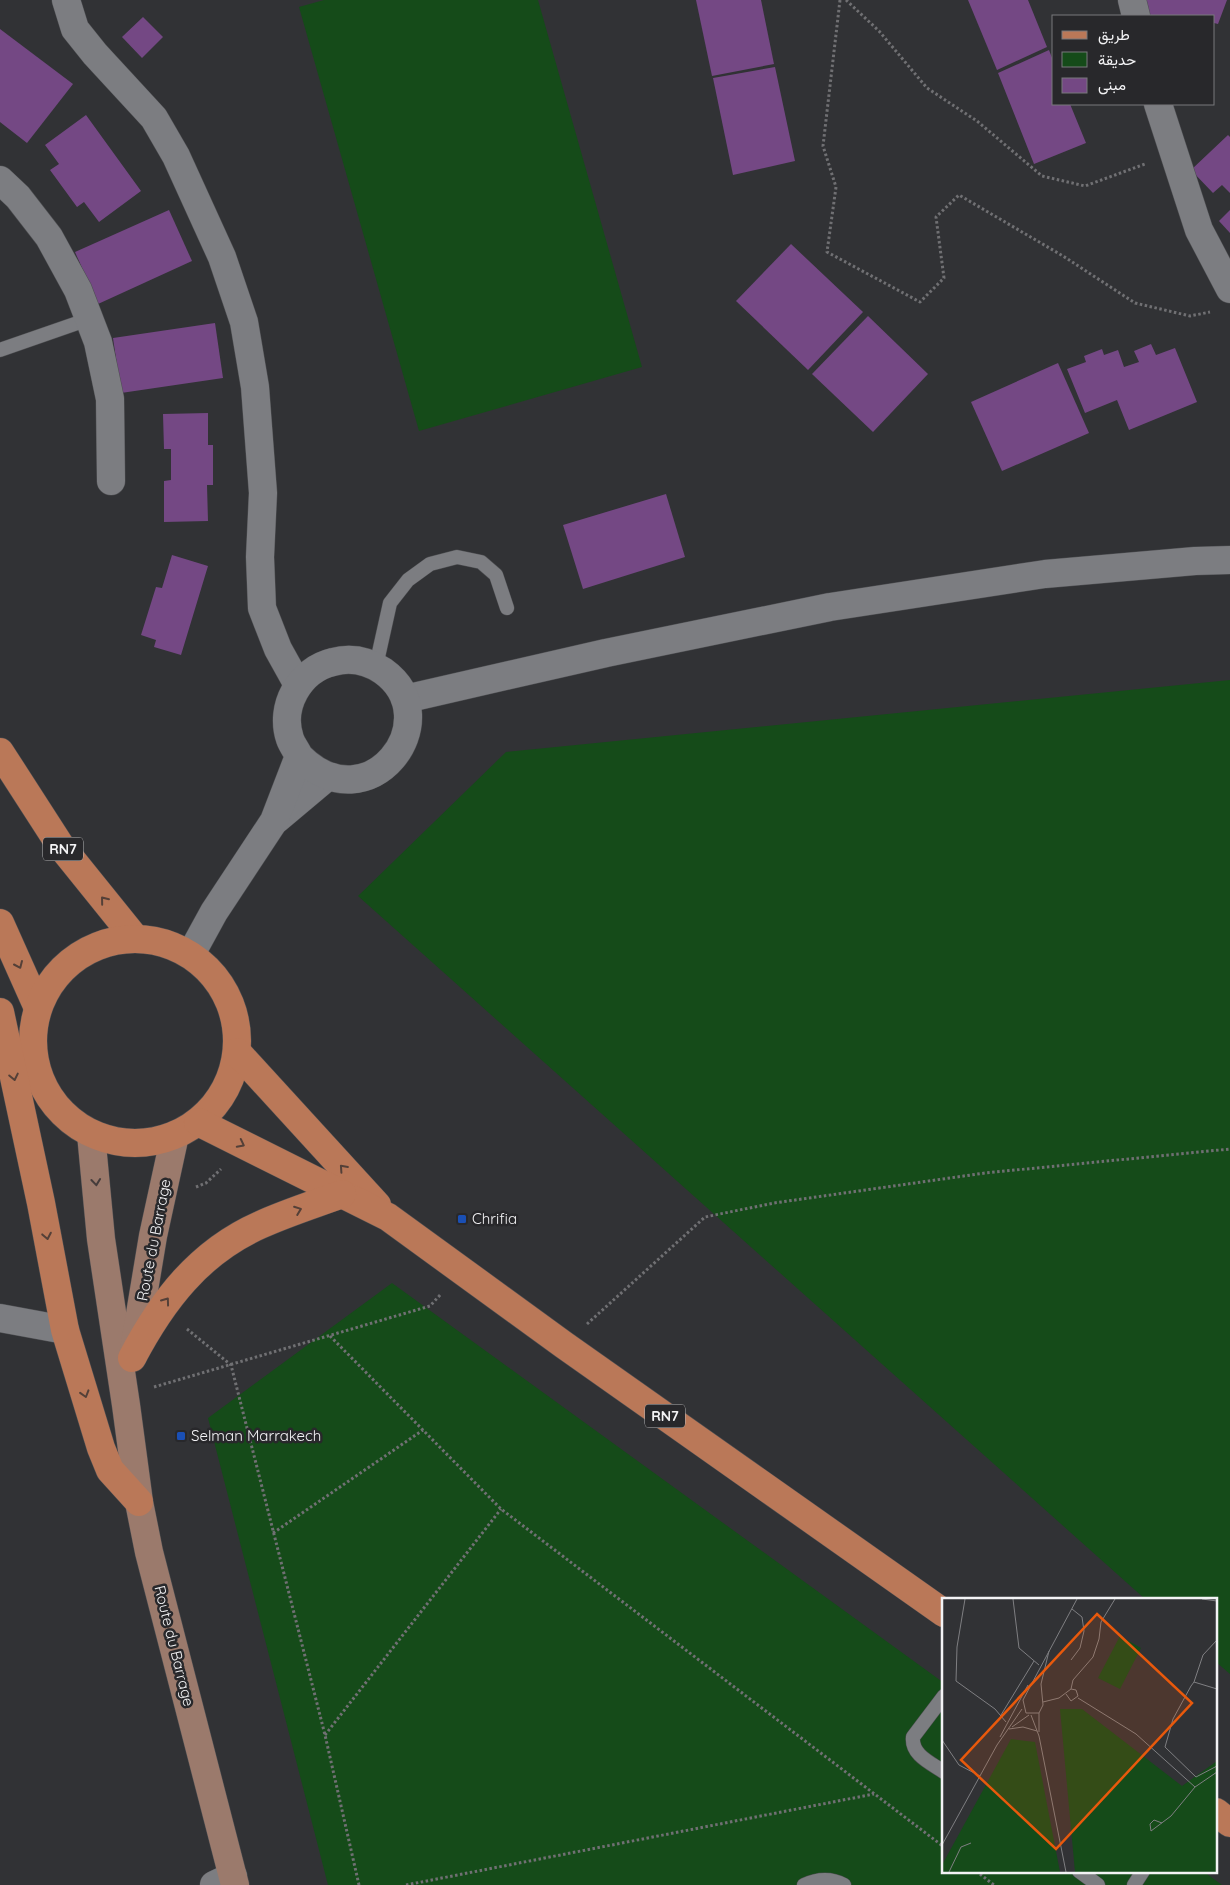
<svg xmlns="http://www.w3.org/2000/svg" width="1230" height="1885" viewBox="0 0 1230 1885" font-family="Quicksand,Vazirmatn,sans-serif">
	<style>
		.green { fill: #154b19 }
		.building { fill: #744884 }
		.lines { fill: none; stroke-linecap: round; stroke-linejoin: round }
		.service-casing { stroke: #4d4e51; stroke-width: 15 }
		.minor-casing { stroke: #4d4e51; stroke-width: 29 }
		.secondary-casing { stroke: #4d4e51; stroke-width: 29 }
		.primary-casing { stroke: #4d4e51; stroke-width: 29 }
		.path { stroke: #707073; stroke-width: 3; stroke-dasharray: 2.5 2.5; stroke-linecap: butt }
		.service { stroke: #7c7d81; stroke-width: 14 }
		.minor { stroke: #7c7d81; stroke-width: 28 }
		.secondary { stroke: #9b7a6c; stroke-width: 28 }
		.primary { stroke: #ba7858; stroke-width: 28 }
		.oneway { stroke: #544038 }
		.oneway2 { stroke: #453c3b }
		.transit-dot { fill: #1a4fb4; stroke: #28282b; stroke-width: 2 }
		.labels { text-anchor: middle; stroke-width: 5; stroke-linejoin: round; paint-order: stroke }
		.shield { fill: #28282b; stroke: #b6b6b8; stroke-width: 1 }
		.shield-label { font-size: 14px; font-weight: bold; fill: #f3f3f5 }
		.poi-label { font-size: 15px; fill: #f3f3f5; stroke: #28282b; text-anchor: start }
		.street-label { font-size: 15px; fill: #f3f3f5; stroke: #28282b }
		.inset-road { fill: none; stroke: #7f7f82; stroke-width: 1 }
		.view { fill: #e8590c; fill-opacity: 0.15; stroke: #e8590c; stroke-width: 2.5 }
		.inset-edge { fill: none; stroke: #f3f3f5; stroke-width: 2.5 }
	</style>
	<rect width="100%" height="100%" fill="#313235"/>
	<!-- green -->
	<g class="green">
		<path d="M 324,0 L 538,0 L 642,367 L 419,431 L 299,7 Z"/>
		<path d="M 1230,680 L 1230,1674 L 1216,1662 L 1216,1599 L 1145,1599 L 358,896 L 506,752 Z"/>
		<path d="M 392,1283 L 944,1683 L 944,1871 L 1203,1871 L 1222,1885 L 328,1885 L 208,1418 Z"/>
	</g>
	<!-- building -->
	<g class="building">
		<path d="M 696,0 L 761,0 L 774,64 L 712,76 Z"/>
		<path d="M 968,0 L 1028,0 L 1047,47 L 997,70 Z"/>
		<path d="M 1145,0 L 1227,0 L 1218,24 L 1214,23 L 1214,16 L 1139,16 Z"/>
		<path d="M 143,17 L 163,37 L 142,58 L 122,37 Z"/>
		<path d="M 0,29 L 73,84 L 27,143 L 0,122 Z"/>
		<path d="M 1049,50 L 1054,63 L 1054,104 L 1070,104 L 1086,143 L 1034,164 L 998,73 Z"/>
		<path d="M 775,67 L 795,161 L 733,175 L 713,78 Z"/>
		<path d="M 86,115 L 141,191 L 99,222 L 84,202 L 77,207 L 50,170 L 59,164 L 45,145 Z"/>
		<path d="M 1228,135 L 1230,137 L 1230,193 L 1222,185 L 1213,193 L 1191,170 Z"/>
		<path d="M 169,210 L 192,261 L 98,304 L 75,252 Z"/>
		<path d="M 1230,210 L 1230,233 L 1219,221 Z"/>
		<path d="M 791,244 L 863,312 L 808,370 L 736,301 Z"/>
		<path d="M 868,316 L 928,374 L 873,432 L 812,374 Z"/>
		<path d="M 215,323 L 223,378 L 121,393 L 113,338 Z"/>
		<path d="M 1151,344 L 1156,355 L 1175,348 L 1197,402 L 1129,430 L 1117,400 L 1085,413 L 1067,369 L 1086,362 L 1084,356 L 1102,349 L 1104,355 L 1118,350 L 1124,367 L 1139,362 L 1134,351 Z"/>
		<path d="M 1058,363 L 1089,433 L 1002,471 L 971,402 Z"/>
		<path d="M 208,413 L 208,445 L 213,445 L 213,485 L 207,485 L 208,521 L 164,522 L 164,481 L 171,480 L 171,449 L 164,449 L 163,414 Z"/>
		<path d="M 666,494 L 685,557 L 583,589 L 563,525 Z"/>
		<path d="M 172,555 L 208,566 L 181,655 L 154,647 L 156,640 L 141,635 L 156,587 L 162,588 Z"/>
	</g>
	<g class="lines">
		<defs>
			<g id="service">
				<path d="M 0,350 L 89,319"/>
				<path d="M 376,666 L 390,603 L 408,580 L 430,564 L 457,557 L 481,562 L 496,575 L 507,608"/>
				<path d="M 944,1696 L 913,1737 C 911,1755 931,1763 944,1772"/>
				<path d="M 1079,1871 L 1098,1885"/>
				<path d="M 804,1885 C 817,1879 831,1878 844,1885"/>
				<path d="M 1134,1885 L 1143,1871"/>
			</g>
			<g id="minor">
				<path d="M 66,0 L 75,29 L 95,54 L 154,118 L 176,156 L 222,257 L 244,322 L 255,387 L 263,493 L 260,557 L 262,608 L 278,649 L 298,685"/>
				<path d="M 1132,0 L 1136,16"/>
				<path d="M 1158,104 L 1199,230 L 1230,289"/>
				<path d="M 0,180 L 18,197 L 49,237 L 78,290 L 98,342 L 110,399 L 111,481"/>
				<path d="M 405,699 L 606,653 L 830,607 L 1045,574 L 1195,561 L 1230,560"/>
				<path d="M 277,819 L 327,777"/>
				<path d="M 191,954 L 214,912 L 274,821 L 299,756 C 297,751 292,745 290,739 C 279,707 299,670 333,662 C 351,657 368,661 383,671 C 450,719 369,827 299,756"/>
				<path d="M 0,1318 L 65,1330"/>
				<path d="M 214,1885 L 233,1876"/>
			</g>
			<g id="secondary">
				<path d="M 91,1134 L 101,1239 L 126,1405 L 139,1502 L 149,1552 L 235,1885"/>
				<path d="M 133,1356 L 153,1236 L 175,1135"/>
			</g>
			<g id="primary">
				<path d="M 0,752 L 60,845 L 135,938"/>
				<path d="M 0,923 L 38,1008"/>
				<circle cx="135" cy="1041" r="102"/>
				<path d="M 0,1012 L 41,1203 L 65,1330 L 101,1448 L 110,1470 L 139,1502"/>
				<path d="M 237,1052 L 377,1205"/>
				<path d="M 198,1122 L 388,1217 L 564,1345 L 944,1613"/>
				<path d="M 132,1358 C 162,1301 199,1252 260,1225 C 286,1213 315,1204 342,1194"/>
				<path d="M 1216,1812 L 1230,1823"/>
			</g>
		</defs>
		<!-- service casing -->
		<use href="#service" class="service-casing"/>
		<!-- minor casing -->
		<use href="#minor" class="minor-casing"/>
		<!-- secondary casing -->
		<use href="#secondary" class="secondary-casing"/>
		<!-- primary casing -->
		<use href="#primary" class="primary-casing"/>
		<!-- path -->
		<g class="path">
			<path d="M 840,0 L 823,146 L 836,187 L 827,252 L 920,302 L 944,278 L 936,217 L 959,195 L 1063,256 L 1135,303 L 1190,316 L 1210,312"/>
			<path d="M 846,0 L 879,31 L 927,88 L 977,121 L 1042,176 L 1085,186 L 1145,164"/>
			<path d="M 196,1187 L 206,1183 L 221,1169"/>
			<path d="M 587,1324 L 705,1217 L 774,1203 L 985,1173 L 1230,1149"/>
			<path d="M 187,1329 L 231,1365 L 325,1735 L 359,1885"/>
			<path d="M 330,1336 L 501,1509 L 944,1847"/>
			<path d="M 154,1387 L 430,1306 L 441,1294"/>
			<path d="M 273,1533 L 423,1430"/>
			<path d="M 325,1735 L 501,1509"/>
			<path d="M 976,1871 L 994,1885"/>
			<path d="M 406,1885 L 874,1794"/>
		</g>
		<!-- service -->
		<use href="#service" class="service"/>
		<!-- minor -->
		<use href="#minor" class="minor"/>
		<!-- secondary -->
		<use href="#secondary" class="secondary"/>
		<!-- primary -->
		<use href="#primary" class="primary"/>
	</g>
	<!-- one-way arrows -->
	<defs><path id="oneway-chevron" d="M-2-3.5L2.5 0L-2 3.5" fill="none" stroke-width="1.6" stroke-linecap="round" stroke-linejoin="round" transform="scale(1.25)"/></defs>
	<g class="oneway">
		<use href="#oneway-chevron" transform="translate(104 900) rotate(-129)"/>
		<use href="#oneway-chevron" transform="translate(19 965) rotate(66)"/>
		<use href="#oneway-chevron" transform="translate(14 1077) rotate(78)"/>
		<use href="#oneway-chevron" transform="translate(241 1144) rotate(27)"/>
		<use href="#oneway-chevron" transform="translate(343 1168) rotate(-132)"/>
		<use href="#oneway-chevron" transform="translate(298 1210) rotate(-21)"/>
		<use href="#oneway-chevron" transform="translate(47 1236) rotate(79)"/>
		<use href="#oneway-chevron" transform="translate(166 1301) rotate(-54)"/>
		<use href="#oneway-chevron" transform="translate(85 1394) rotate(73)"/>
	</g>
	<use class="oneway2" href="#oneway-chevron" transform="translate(96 1182) rotate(84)"/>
	<!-- markers -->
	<g class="transit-dot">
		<rect x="457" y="1214" width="10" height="10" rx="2.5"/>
		<rect x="176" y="1431" width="10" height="10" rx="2.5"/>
	</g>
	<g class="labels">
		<!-- shield labels -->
		<g class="shield">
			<rect x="43" y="837.5" width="40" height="23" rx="4"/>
			<rect x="645" y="1404.5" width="40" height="23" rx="4"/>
		</g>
		<g class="shield-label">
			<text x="63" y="854">RN7</text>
			<text x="665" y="1421">RN7</text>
		</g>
		<!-- poi labels -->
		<g class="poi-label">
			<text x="472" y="1224">Chrifia</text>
			<text x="191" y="1441">Selman Marrakech</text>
		</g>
		<!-- street labels -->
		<g class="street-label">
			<text transform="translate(154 1240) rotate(-79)" y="5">Route du Barrage</text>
			<text transform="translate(174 1646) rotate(76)" y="5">Route du Barrage</text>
		</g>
	</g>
	<!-- overview -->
	<g transform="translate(942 1598)">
		<rect width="275" height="275" fill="#313235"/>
		<path d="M 178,38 L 199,50 L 178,91 L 156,80 ZM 118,111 L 140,111 L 240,188 L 275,163 L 275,274 L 133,274 ZM 69,141 L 93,144 L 118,274 L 0,274 L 0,267 Z" fill="#154b19"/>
		<path class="inset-road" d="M 23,1 L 15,49 L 14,83 L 53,111 L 64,124M 71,1 L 77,50 L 97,67M 260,1 L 275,3M 129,62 L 138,50 L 142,33 L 140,19 L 130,11M 252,84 L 261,57 L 275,42M 129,91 L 131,82 L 151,59 L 157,41 L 159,24 L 173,1M 275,91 L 252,84 L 249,88 L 231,121 L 223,149 L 254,179 L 275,168M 136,100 L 194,136 L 253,189M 101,104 L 117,100 L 129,91 L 134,92 L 136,98 L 129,103 L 124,96M 97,115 L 84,115 L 81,102 L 135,1M 59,117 L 92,63M 89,117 L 97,138 L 124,274M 70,129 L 87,117M 67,131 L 81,129 L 95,133M 97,134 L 97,115 L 101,107 L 99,86 L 107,53M 58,139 L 86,87M 0,142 L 17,167 L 38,178M 209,233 L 229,218 L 253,189 L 275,174M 209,233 L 208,226 L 212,222 L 220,225M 0,247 L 55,147 L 80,111M 7,274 L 19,249 L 29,245"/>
		<path class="view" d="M 155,16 L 250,105 L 114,251 L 19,162 Z"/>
		<rect width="275" height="275" class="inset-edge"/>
	</g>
	<!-- legend -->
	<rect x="1052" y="15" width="162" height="90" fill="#28282b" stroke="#79797c"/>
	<rect x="1062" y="31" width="25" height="8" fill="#ba7858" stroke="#79797c"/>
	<text x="1098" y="40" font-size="15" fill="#f3f3f5">طريق</text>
	<rect x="1062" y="52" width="25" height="15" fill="#154b19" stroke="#79797c"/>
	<text x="1098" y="65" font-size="15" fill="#f3f3f5">حديقة</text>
	<rect x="1062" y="78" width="25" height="15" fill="#744884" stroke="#79797c"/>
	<text x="1098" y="90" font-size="15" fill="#f3f3f5">مبنى</text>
</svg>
